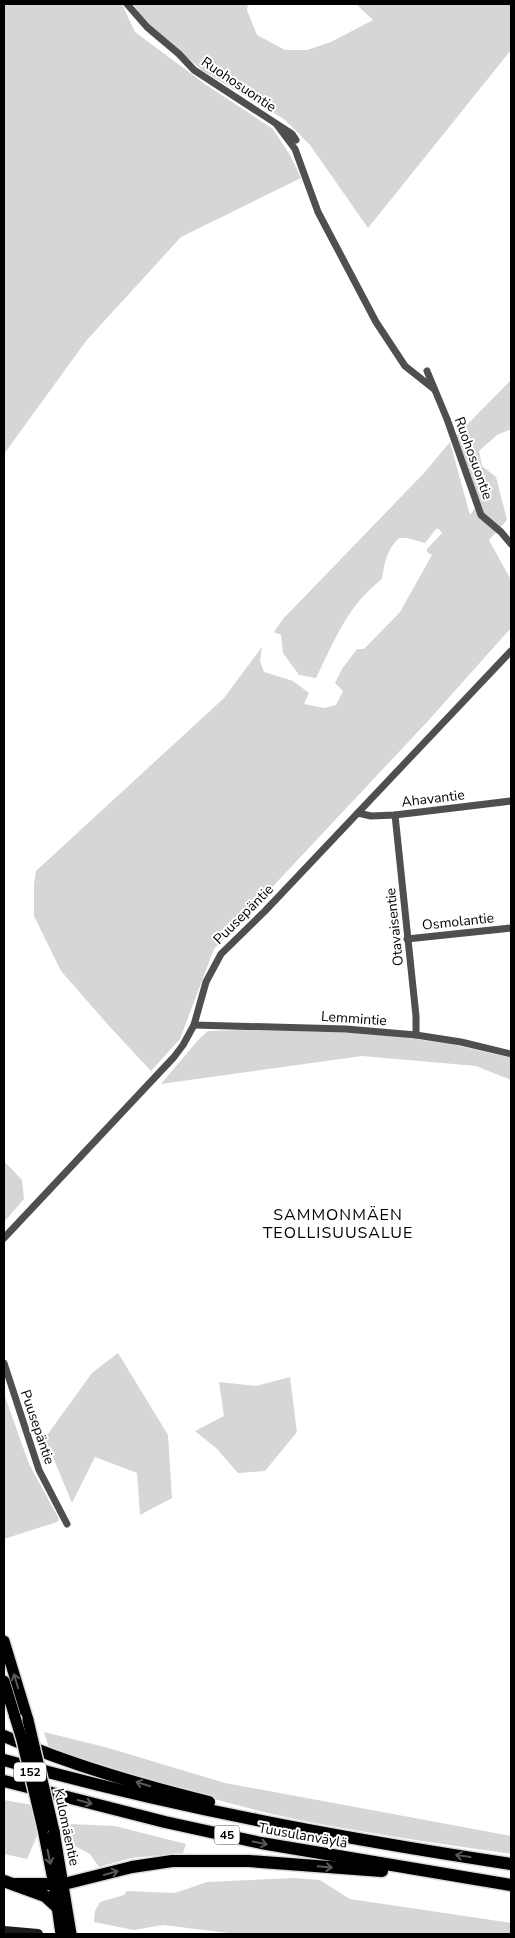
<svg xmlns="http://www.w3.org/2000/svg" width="515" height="1938" viewBox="0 0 515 1938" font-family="'Nunito Sans',sans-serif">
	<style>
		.green { fill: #d6d6d6 }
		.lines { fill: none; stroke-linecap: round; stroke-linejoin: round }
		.primary-casing { stroke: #dbdbdb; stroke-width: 14 }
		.highway-casing { stroke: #dbdbdb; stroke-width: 15 }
		.street { stroke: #4f4f4f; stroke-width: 7 }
		.secondary { stroke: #1c1c1c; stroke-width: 10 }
		.primary { stroke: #000; stroke-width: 11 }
		.highway { stroke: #000; stroke-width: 12 }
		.primary-bridge-casing { stroke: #dbdbdb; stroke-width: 14; stroke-linecap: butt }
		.primary-bridge { stroke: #000; stroke-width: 11 }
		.oneway { stroke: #595959 }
		.labels { text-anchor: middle; stroke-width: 4; stroke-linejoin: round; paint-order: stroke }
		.shield { fill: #fff; stroke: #4c4c4c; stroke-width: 1 }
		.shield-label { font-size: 12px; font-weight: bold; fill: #000 }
		.street-label { font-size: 14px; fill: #000; stroke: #fff }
		.quarter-label { font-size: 16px; letter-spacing: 1px; fill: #000; stroke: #fff }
	</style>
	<rect width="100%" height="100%" fill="#fff"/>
	<!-- green -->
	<g class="green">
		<path d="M 4,4 L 122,4 L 135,32 L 205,84 L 273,129 L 290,155 L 301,178 L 181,237 L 86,341 L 4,454 Z"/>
		<path d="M 133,4 L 248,4 L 247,10 L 257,35 L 285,50 L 307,50 L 331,42 L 373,20 L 356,4 L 511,4 L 511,50 L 368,228 L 310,145 L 284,119 L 203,71 L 146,22 Z"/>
		<path d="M 511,380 L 511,429 L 497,435 L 479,451 L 482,466 L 496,477 L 507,520 L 489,540 L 511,580 L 511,628 L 428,721 L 214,949 L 180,1039 L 151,1071 L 110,1027 L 61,971 L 34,916 L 34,884 L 36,871 L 224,698 L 262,647 L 260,661 L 264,672 L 293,681 L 309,693 L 304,704 L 324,708 L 336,705 L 343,691 L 335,683 L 342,669 L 357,649 L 364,649 L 400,612 L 432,555 L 427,552 L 427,549 L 442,533 L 439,529 L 436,529 L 425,543 L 407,538 L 399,538 C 386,551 385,562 382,579 C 347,606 335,640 316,678 L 299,675 L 283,653 L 281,635 L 274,632 L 283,619 L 424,473 L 450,442 L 470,515 L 479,502 L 456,436 Z"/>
		<path d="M 239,1030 L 373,1033 L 451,1044 L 511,1058 L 511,1080 L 476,1066 L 362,1056 L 161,1084 L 198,1040 L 208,1031 Z"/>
		<path d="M 4,1161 L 22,1180 L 24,1199 L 4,1222 Z"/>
		<path d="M 118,1353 L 168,1435 L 172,1498 L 140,1515 L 137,1473 L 95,1457 L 72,1503 L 45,1438 L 92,1373 Z"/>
		<path d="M 290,1377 L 297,1432 L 265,1471 L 238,1473 L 216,1448 L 195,1431 L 224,1416 L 219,1382 L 256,1386 Z"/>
		<path d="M 4,1394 L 29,1464 L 59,1519 L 57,1522 L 4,1539 Z"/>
		<path d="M 44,1732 L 105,1747 L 225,1783 L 511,1836 L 511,1854 C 437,1843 363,1833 290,1818 C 208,1800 129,1773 49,1748 Z"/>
		<path d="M 4,1800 L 32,1805 L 37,1836 L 27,1859 L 4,1854 Z"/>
		<path d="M 70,1824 L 115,1826 L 186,1844 L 183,1853 L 131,1858 L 99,1867 L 90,1854 L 73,1845 Z"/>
		<path d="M 294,1878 L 320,1880 L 350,1899 L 511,1923 L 511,1934 L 237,1934 L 163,1925 L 134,1930 L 94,1922 L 95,1911 L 100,1902 L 124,1895 L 127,1891 L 175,1893 L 207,1882 Z"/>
	</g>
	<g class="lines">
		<defs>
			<g id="primary">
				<path d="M 4,1641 L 28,1720"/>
				<path d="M 4,1681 L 15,1717"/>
				<path d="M 43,1829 L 54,1885 L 61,1934"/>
				<path d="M 54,1831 L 71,1934"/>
			</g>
			<g id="highway">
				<path d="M 4,1736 C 70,1765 140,1785 209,1802"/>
				<path d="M 4,1760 C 171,1807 340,1838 511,1864"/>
				<path d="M 4,1781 L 165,1822 L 261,1843 L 511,1885"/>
				<path d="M 4,1881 L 45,1896 L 57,1907"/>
				<path d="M 16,1884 L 64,1884 L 132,1867 L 172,1861 L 249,1861 L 382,1871"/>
			</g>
		</defs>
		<!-- primary casing -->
		<use href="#primary" class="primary-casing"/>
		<!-- highway casing -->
		<use href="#highway" class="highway-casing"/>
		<!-- street -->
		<g class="street">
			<path d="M 127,4 L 147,27 L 179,54 L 194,70 L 292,134 L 296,140"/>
			<path d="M 277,125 L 295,149 L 318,212 L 376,322 L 405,366 L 434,389"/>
			<path d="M 427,371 L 447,419 L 481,515 L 501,532 L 511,544"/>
			<path d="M 358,813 L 371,816 L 395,815 L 511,801"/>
			<path d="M 395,815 L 416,1016 L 416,1035"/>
			<path d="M 407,939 L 511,928"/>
			<path d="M 194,1025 L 346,1029 L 416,1035 L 461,1042 L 511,1054"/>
			<path d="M 4,1238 L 174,1057 L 183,1045 L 194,1025 L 206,982 L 221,954 L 265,911 L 511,651"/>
			<path d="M 4,1363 L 39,1470 L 67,1524"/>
		</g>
		<!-- secondary -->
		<path class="secondary" d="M 4,1931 L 38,1934"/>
		<!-- primary -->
		<use href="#primary" class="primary"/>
		<!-- highway -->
		<use href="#highway" class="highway"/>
		<defs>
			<g id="primary-bridge">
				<path d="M 15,1717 L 22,1740 L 43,1829"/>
				<path d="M 28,1720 L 54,1831"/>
			</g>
		</defs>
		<!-- primary-bridge casing -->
		<use href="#primary-bridge" class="primary-bridge-casing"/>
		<!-- primary-bridge -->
		<use href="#primary-bridge" class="primary-bridge"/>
	</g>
	<!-- one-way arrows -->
	<defs><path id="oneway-shaft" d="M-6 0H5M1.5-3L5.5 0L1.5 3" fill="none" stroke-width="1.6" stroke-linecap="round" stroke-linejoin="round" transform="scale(1.25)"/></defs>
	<g class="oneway">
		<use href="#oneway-shaft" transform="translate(16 1681) rotate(-107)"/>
		<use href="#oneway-shaft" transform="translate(143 1784) rotate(-163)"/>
		<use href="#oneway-shaft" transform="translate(85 1802) rotate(15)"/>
		<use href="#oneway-shaft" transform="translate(260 1843) rotate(12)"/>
		<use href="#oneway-shaft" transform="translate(463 1856) rotate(-172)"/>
		<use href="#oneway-shaft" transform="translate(49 1857) rotate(78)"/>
		<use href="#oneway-shaft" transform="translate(325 1867) rotate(5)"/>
		<use href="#oneway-shaft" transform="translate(111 1873) rotate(-16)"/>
	</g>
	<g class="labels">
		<!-- shield labels -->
		<g class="shield">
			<rect x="14" y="1762.5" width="32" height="19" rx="4"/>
			<rect x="214.5" y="1825.5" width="25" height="19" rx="4"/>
		</g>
		<g class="shield-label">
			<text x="30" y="1776">152</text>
			<text x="227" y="1839">45</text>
		</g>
		<!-- street labels -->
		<g class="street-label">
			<text transform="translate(239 84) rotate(34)" y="5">Ruohosuontie</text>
			<text transform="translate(474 458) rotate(70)" y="5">Ruohosuontie</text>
			<text transform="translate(433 798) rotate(-7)" y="5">Ahavantie</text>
			<text transform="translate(243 914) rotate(-45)" y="5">Puusepäntie</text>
			<text transform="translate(458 921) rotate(-6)" y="5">Osmolantie</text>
			<text transform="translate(394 927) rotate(-96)" y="5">Otavaisentie</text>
			<text transform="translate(354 1018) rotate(4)" y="5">Lemmintie</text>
			<text transform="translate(38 1427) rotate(71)" y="5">Puusepäntie</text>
			<text transform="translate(67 1827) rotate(78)" y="5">Kulomäentie</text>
			<text transform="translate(303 1835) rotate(10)" y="5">Tuusulanväylä</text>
		</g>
		<!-- quarter labels -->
		<g class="quarter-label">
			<text x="338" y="1220">SAMMONMÄEN<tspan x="338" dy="18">TEOLLISUUSALUE</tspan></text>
		</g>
	</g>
	<!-- border -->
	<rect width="515" height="1938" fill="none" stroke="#000000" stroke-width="10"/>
</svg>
